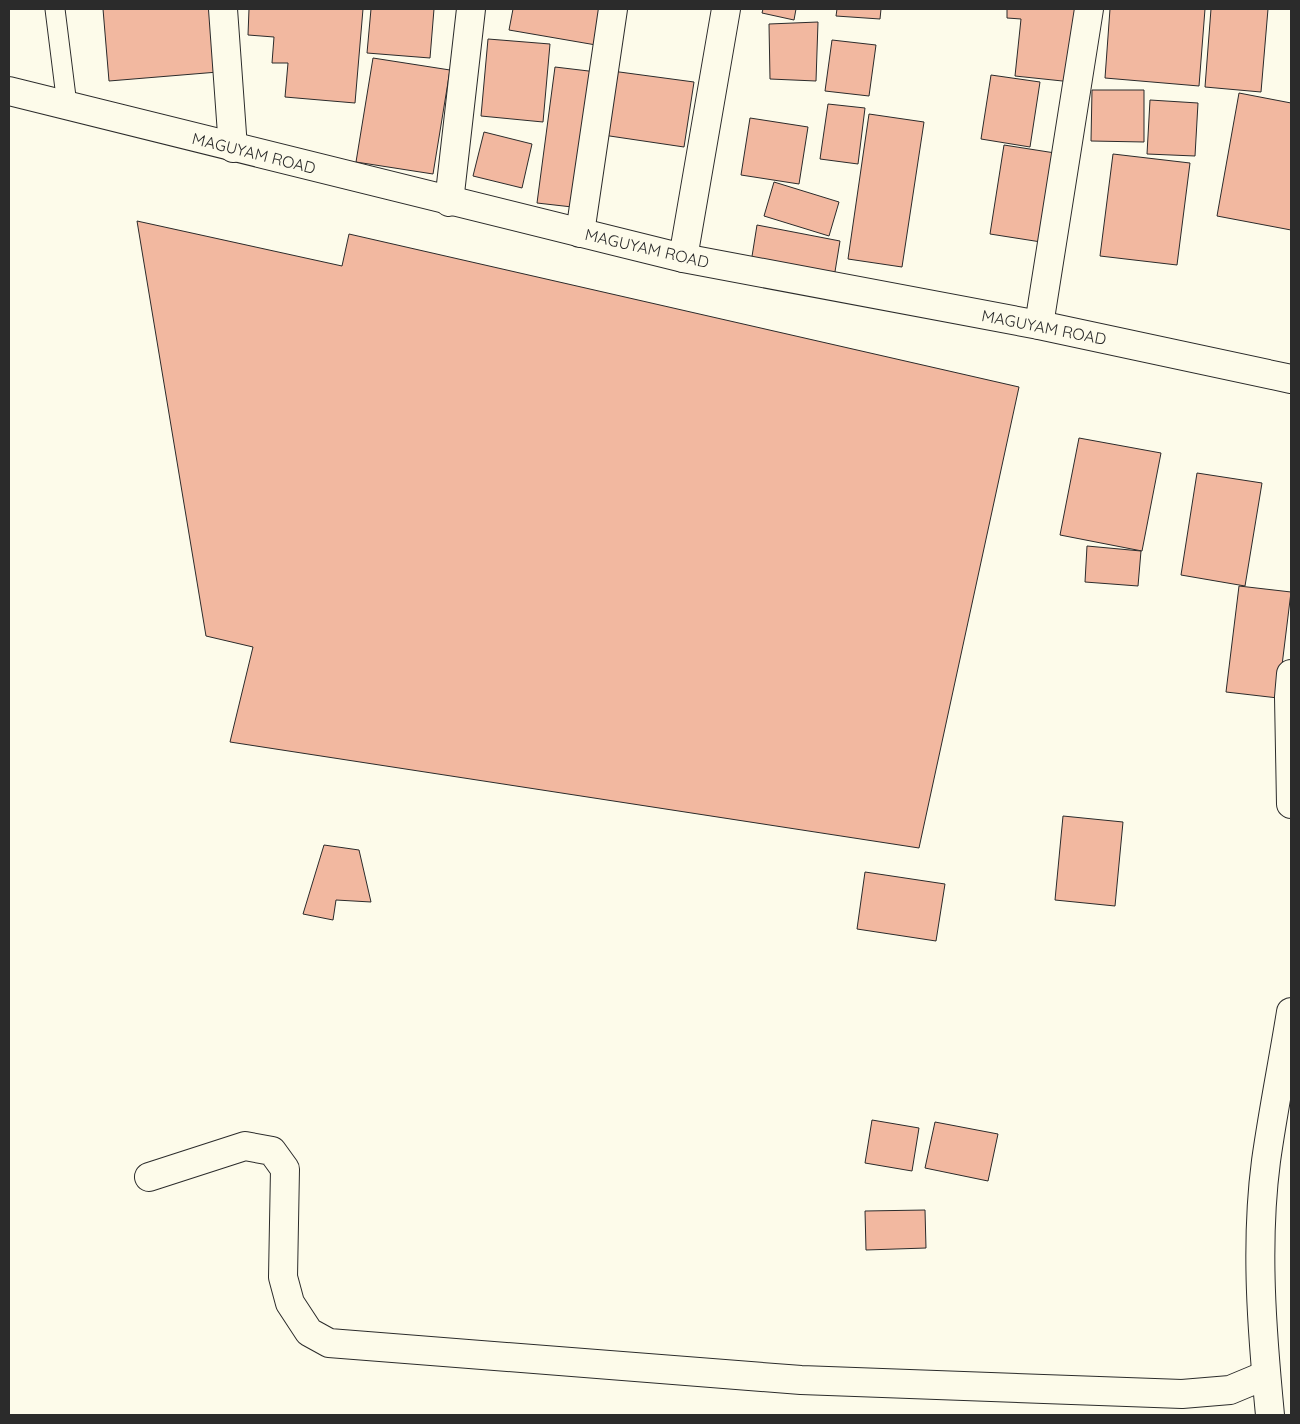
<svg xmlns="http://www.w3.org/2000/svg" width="1300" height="1424" viewBox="0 0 1300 1424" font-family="Quicksand,sans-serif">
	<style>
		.building { fill: #f2b8a0; stroke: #2b2b2b }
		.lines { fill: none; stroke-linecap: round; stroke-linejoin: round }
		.lane-casing { stroke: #2b2b2b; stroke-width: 21 }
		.street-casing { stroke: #2b2b2b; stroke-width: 30 }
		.secondary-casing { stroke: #2b2b2b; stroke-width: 30 }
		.lane { stroke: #fdfbea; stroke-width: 19 }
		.street { stroke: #fdfbea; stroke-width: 28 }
		.secondary { stroke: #fdfbea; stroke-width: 28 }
		.labels { text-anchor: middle; stroke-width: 4; stroke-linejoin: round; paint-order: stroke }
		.street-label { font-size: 16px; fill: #2b2b2b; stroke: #fdfbea }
	</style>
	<rect width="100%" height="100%" fill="#fdfbea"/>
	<!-- building -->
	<g class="building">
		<path d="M 103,9 L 213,9 L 218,72 L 109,81 Z"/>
		<path d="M 249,9 L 363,9 L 355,103 L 285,97 L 288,63 L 272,63 L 274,37 L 248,35 Z"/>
		<path d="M 371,9 L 434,9 L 430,58 L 367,53 Z"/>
		<path d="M 513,9 L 602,9 L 596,45 L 509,30 Z"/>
		<path d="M 763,9 L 796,9 L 794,20 L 762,13 Z"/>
		<path d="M 837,9 L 881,9 L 880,19 L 836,16 Z"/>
		<path d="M 1007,9 L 1079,9 L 1072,82 L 1015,76 L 1021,19 L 1007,18 Z"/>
		<path d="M 1110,9 L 1205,9 L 1199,86 L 1105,78 Z"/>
		<path d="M 1211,9 L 1268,9 L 1261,92 L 1205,87 Z"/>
		<path d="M 818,22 L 816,81 L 770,79 L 769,24 Z"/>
		<path d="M 488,39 L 550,44 L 543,122 L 481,116 Z"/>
		<path d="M 832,40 L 876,45 L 869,96 L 825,91 Z"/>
		<path d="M 373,58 L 450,70 L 433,174 L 356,162 Z"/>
		<path d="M 555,67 L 597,72 L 581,208 L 537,203 Z"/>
		<path d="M 612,71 L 694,82 L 684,147 L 603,135 Z"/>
		<path d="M 991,75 L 1040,82 L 1030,147 L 981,139 Z"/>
		<path d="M 1092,90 L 1144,90 L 1144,142 L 1091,141 Z"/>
		<path d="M 1239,93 L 1291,103 L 1291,230 L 1217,216 Z"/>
		<path d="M 1150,100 L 1198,103 L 1195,156 L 1147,154 Z"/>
		<path d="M 828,104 L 865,108 L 858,164 L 820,159 Z"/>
		<path d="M 869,114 L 924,122 L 902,267 L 848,259 Z"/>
		<path d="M 750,118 L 808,127 L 799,184 L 741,175 Z"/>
		<path d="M 484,132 L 532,144 L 522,188 L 473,176 Z"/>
		<path d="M 1004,145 L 1055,153 L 1041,242 L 990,234 Z"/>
		<path d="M 1113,154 L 1190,163 L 1177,265 L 1100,256 Z"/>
		<path d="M 774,182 L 839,202 L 829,236 L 764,216 Z"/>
		<path d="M 137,221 L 342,266 L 349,234 L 1019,387 L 919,848 L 230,742 L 253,647 L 206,636 Z"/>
		<path d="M 757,225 L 840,241 L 833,284 L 750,269 Z"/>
		<path d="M 1079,438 L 1161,453 L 1142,551 L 1060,535 Z"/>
		<path d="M 1197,473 L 1262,483 L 1245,586 L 1181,575 Z"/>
		<path d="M 1087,546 L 1141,551 L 1138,586 L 1085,582 Z"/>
		<path d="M 1239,586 L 1291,592 L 1278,698 L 1226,692 Z"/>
		<path d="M 1063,816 L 1123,822 L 1115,906 L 1055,900 Z"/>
		<path d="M 324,845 L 359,850 L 371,902 L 336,900 L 333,920 L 303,914 Z"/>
		<path d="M 865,872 L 945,884 L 936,941 L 857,929 Z"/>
		<path d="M 872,1120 L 919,1128 L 912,1171 L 865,1163 Z"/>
		<path d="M 935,1122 L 998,1134 L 988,1181 L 925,1168 Z"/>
		<path d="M 925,1210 L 926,1248 L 866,1250 L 865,1211 Z"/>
	</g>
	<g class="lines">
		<defs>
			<path id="lane" d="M 55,9 L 67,105"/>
			<g id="street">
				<path d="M 223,9 L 233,148"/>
				<path d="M 449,202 L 471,9"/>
				<path d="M 580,233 L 613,9"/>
				<path d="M 683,258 L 726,9"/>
				<path d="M 1039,325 L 1089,9"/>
				<path d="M 1291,674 L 1289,697 L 1291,804"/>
				<path d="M 149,1177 L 245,1146 L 272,1151 L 285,1169 L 283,1277 L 290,1303 L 309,1332 L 329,1343 L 801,1380 L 1182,1394 L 1230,1390 L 1266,1375"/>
				<path d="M 1270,1415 C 1262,1332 1255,1245 1266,1161 C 1273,1111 1283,1062 1291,1012"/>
			</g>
			<path id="secondary" d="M 9,91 L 683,258 L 1039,325 L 1291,379"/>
		</defs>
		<!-- lane casing -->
		<use href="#lane" class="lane-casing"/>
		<!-- street casing -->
		<use href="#street" class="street-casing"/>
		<!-- secondary casing -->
		<use href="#secondary" class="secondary-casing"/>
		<!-- lane -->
		<use href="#lane" class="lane"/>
		<!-- street -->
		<use href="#street" class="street"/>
		<!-- secondary -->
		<use href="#secondary" class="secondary"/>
	</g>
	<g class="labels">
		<!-- street labels -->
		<g class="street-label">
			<text transform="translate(254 153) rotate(14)" y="6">MAGUYAM ROAD</text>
			<text transform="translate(647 248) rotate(13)" y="6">MAGUYAM ROAD</text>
			<text transform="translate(1044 327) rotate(11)" y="6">MAGUYAM ROAD</text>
		</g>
	</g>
	<!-- border -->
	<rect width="1300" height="1424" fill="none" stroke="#2b2b2b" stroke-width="20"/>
</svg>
